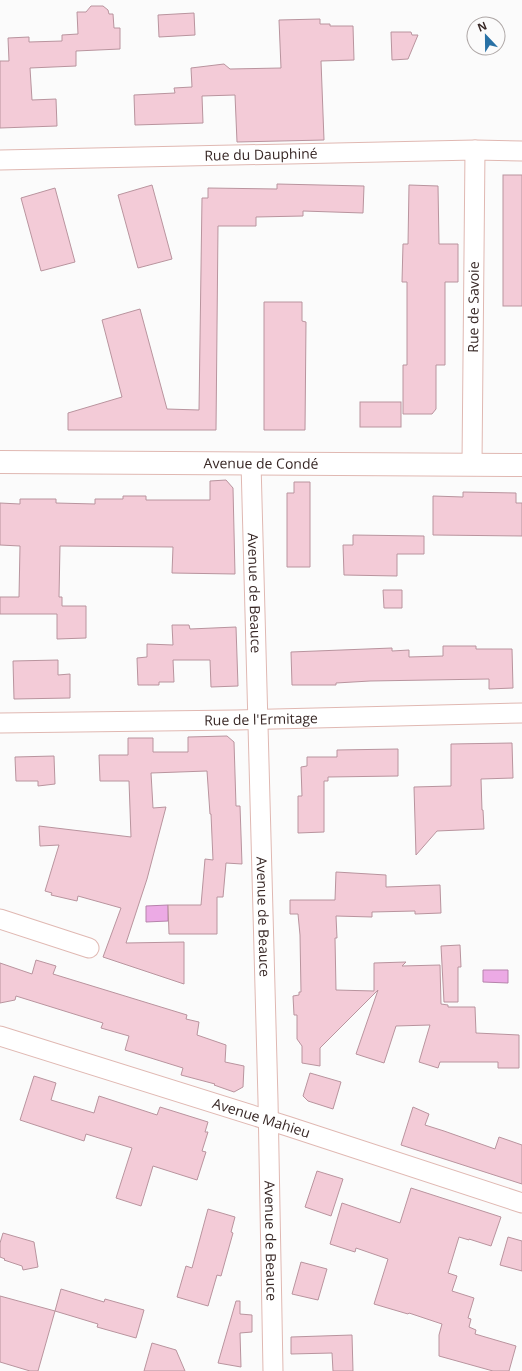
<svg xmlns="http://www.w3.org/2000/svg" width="522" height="1371" viewBox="0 0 522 1371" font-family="'Open Sans',sans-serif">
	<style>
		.water { fill: #ecaae5; stroke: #b683ab }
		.building { fill: #f3cbd7; stroke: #b9949e }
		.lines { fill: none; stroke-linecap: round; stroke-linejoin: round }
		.minor-casing { stroke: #e0b8b2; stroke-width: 21 }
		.tertiary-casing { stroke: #e0b8b2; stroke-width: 24 }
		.minor { stroke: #fff; stroke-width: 19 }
		.tertiary { stroke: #fff; stroke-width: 22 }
		.labels { text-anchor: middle; stroke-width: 4; stroke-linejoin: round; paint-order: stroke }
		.street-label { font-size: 14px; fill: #372725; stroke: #fbfbfb }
	</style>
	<rect width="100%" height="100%" fill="#fbfbfb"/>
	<!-- water -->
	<g class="water">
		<path d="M 168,905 L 168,921 L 146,922 L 146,906 Z"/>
		<path d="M 483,970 L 508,970 L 508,983 L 483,982 Z"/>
	</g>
	<!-- building -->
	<g class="building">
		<path d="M 91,6 L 103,6 L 108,10 L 109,14 L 113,14 L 114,28 L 120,28 L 120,49 L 76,51 L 76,66 L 30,68 L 32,100 L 56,99 L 57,126 L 0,128 L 0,61 L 9,61 L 8,38 L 29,37 L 29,42 L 62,41 L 62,35 L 78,34 L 77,12 L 86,12 Z"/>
		<path d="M 194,13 L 195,35 L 159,37 L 158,15 Z"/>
		<path d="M 320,19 L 320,24 L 330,24 L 330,26 L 353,26 L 354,60 L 321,61 L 324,140 L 237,142 L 235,95 L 202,96 L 203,123 L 135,125 L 134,95 L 175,93 L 174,88 L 192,87 L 191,68 L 224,64 L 230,69 L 281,68 L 279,20 Z"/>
		<path d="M 391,32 L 411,32 L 412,35 L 418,35 L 408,59 L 392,60 Z"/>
		<rect x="503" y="175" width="19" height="131"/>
		<path d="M 277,184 L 364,186 L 363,213 L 303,211 L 303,216 L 256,217 L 256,226 L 218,226 L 216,430 L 68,430 L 68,413 L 122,397 L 102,320 L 140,309 L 167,409 L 199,410 L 202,198 L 208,198 L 208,188 L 277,189 Z"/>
		<path d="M 152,185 L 172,259 L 138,268 L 118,195 Z"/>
		<path d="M 409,185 L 438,186 L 439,244 L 458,244 L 458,282 L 445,282 L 445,365 L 436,365 L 436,409 L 432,414 L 403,414 L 403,365 L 407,365 L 407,282 L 402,282 L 403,244 L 408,244 Z"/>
		<path d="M 55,188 L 75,262 L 41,271 L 21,198 Z"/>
		<path d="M 264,302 L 302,302 L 302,321 L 306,322 L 305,430 L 264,430 Z"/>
		<rect x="360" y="402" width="41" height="25"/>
		<path d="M 226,480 L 233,488 L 235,574 L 172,573 L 173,547 L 60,546 L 59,597 L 62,597 L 62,606 L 86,606 L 86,638 L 57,639 L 57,614 L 0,614 L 0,597 L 19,597 L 20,546 L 0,545 L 0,503 L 20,504 L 20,499 L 56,499 L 56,503 L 95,504 L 95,499 L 123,499 L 123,496 L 146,496 L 146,500 L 210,500 L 210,481 Z"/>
		<path d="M 294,482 L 310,482 L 310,567 L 287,567 L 287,493 L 294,493 Z"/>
		<path d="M 463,492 L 516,493 L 516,503 L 522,503 L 522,536 L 433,535 L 433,496 L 463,497 Z"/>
		<path d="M 353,535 L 424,536 L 424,554 L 397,554 L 397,576 L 344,575 L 343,545 L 353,545 Z"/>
		<path d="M 383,590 L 402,590 L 402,608 L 384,608 Z"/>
		<path d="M 172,625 L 189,625 L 190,629 L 236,627 L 238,686 L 211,687 L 210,660 L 173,660 L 174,682 L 159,682 L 159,685 L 138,685 L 137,658 L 147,657 L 147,644 L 173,645 Z"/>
		<path d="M 443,646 L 476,646 L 476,649 L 512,649 L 513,688 L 489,689 L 489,679 L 370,681 L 336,683 L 336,685 L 292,685 L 291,652 L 392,648 L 392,651 L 409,650 L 409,657 L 443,656 Z"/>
		<path d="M 58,660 L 58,675 L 70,674 L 70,698 L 14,699 L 13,661 Z"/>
		<path d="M 227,736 L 234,742 L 236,806 L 240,806 L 242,864 L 226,863 L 223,897 L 217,897 L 217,934 L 169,934 L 168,905 L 201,905 L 205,859 L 213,860 L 211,814 L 210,814 L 207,771 L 151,773 L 153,808 L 166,807 L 147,879 L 126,943 L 184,942 L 184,984 L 103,957 L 121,908 L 78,896 L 77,901 L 51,895 L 52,893 L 45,891 L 59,845 L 40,846 L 39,826 L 131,837 L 129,781 L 100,781 L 99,755 L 128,755 L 128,738 L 153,738 L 153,752 L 188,752 L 188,737 Z"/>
		<path d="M 512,743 L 513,778 L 481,779 L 482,810 L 483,810 L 484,829 L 437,831 L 416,855 L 414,787 L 451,786 L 451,744 Z"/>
		<path d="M 398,749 L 398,776 L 328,777 L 328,781 L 324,781 L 324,832 L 298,833 L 298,796 L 302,796 L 301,767 L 307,766 L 307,757 L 337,757 L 337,750 Z"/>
		<path d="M 54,756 L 55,784 L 38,786 L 38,781 L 16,781 L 15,757 Z"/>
		<path d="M 336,872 L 386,875 L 386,887 L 440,885 L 441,913 L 415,914 L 415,911 L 372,912 L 372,917 L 336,916 L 337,938 L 335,938 L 336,990 L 374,991 L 374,963 L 406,962 L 402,966 L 440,965 L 441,1004 L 448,1005 L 448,1007 L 475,1007 L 476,1033 L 519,1035 L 519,1068 L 498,1068 L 498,1062 L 440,1062 L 438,1068 L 419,1062 L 430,1025 L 396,1026 L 384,1063 L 356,1054 L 378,990 L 320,1048 L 320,1066 L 302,1063 L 302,1046 L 297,1039 L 297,1015 L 294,1015 L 293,996 L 299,995 L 299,992 L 301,992 L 300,935 L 298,914 L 290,914 L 290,900 L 335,900 Z"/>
		<path d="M 460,945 L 461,967 L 458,967 L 458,1002 L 444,1002 L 441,946 Z"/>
		<path d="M 36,960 L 56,966 L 53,974 L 187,1015 L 186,1019 L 199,1022 L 197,1035 L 226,1045 L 225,1062 L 244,1066 L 243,1087 L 234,1092 L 214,1085 L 215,1084 L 181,1075 L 183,1068 L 125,1050 L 129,1036 L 101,1028 L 103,1023 L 16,996 L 15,1000 L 0,1003 L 0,963 L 32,974 Z"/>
		<path d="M 310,1073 L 341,1082 L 333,1109 L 308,1101 L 303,1096 Z"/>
		<path d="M 34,1076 L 56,1083 L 51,1100 L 94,1113 L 99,1096 L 157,1115 L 160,1107 L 208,1122 L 205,1132 L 208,1132 L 202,1151 L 206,1152 L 197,1180 L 153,1166 L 141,1206 L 116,1198 L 132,1148 L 86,1134 L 84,1141 L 20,1120 Z"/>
		<path d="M 413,1107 L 429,1114 L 425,1125 L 444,1131 L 495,1149 L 499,1137 L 522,1145 L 522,1184 L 401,1145 Z"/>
		<path d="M 317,1171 L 343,1179 L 331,1216 L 305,1207 Z"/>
		<path d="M 411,1188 L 501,1217 L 491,1246 L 469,1239 L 469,1240 L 459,1237 L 448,1273 L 457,1276 L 452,1291 L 474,1298 L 468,1318 L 471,1319 L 469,1327 L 476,1330 L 475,1334 L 516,1346 L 509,1371 L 493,1371 L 439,1356 L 439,1335 L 442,1324 L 409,1313 L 408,1314 L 374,1304 L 388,1259 L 356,1248 L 355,1252 L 330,1244 L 342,1203 L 400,1223 Z"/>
		<path d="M 208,1209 L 235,1217 L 231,1232 L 233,1233 L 221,1276 L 217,1275 L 208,1306 L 177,1297 L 186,1266 L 192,1268 Z"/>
		<path d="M 3,1233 L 34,1242 L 38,1267 L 23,1270 L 22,1266 L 4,1260 L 5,1259 L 0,1257 L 0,1243 Z"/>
		<path d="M 508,1237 L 522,1241 L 522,1271 L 500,1265 Z"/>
		<path d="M 301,1262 L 327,1269 L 318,1300 L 292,1294 Z"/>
		<path d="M 61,1289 L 104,1302 L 105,1299 L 144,1310 L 136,1338 L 97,1327 L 98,1324 L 55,1311 Z"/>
		<path d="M 0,1296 L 55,1311 L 38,1371 L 30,1371 L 0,1362 Z"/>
		<path d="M 236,1301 L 240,1301 L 240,1314 L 252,1315 L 252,1332 L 240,1333 L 241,1367 L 218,1363 Z"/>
		<path d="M 352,1335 L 353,1371 L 333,1371 L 332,1353 L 291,1354 L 291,1337 Z"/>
		<path d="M 152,1343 L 176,1350 L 185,1371 L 144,1371 Z"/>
	</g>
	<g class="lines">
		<defs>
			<g id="minor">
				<path id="s1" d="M 0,160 L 475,150 L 522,151"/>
				<path id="s2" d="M 251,463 L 268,1100 L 273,1371"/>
				<path id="s3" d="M 472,464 L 475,150"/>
				<path id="s4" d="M 0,723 L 237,720 L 522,713"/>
				<path d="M 0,919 L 89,948"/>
				<path id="s5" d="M 0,1036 L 287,1126 L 522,1203"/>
			</g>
			<g id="tertiary">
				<path id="s6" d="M 0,462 L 522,465"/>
			</g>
		</defs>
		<!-- minor casing -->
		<use href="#minor" class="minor-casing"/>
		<!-- tertiary casing -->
		<use href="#tertiary" class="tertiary-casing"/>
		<!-- minor -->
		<use href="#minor" class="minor"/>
		<!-- tertiary -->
		<use href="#tertiary" class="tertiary"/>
	</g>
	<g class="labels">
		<!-- street labels -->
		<g class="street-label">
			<text dy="5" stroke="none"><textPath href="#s1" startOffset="261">Rue du Dauphiné</textPath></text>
			<text dy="5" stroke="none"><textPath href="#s3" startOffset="157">Rue de Savoie</textPath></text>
			<text dy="5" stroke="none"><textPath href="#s6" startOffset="261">Avenue de Condé</textPath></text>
			<text dy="5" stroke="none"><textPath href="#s2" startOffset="130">Avenue de Beauce</textPath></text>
			<text dy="5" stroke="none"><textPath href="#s4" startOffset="261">Rue de l'Ermitage</textPath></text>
			<text dy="5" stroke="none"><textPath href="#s2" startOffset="454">Avenue de Beauce</textPath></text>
			<text dy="5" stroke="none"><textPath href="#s5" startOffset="274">Avenue Mahieu</textPath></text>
			<text dy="5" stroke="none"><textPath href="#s2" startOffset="778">Avenue de Beauce</textPath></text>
		</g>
	</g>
	<!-- north arrow -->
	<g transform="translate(486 36) rotate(338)"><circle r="19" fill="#fbfbfb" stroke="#ada6a5"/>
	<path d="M0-3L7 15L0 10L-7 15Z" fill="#2871a5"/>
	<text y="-6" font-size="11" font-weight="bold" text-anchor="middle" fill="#372725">N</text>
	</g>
</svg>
